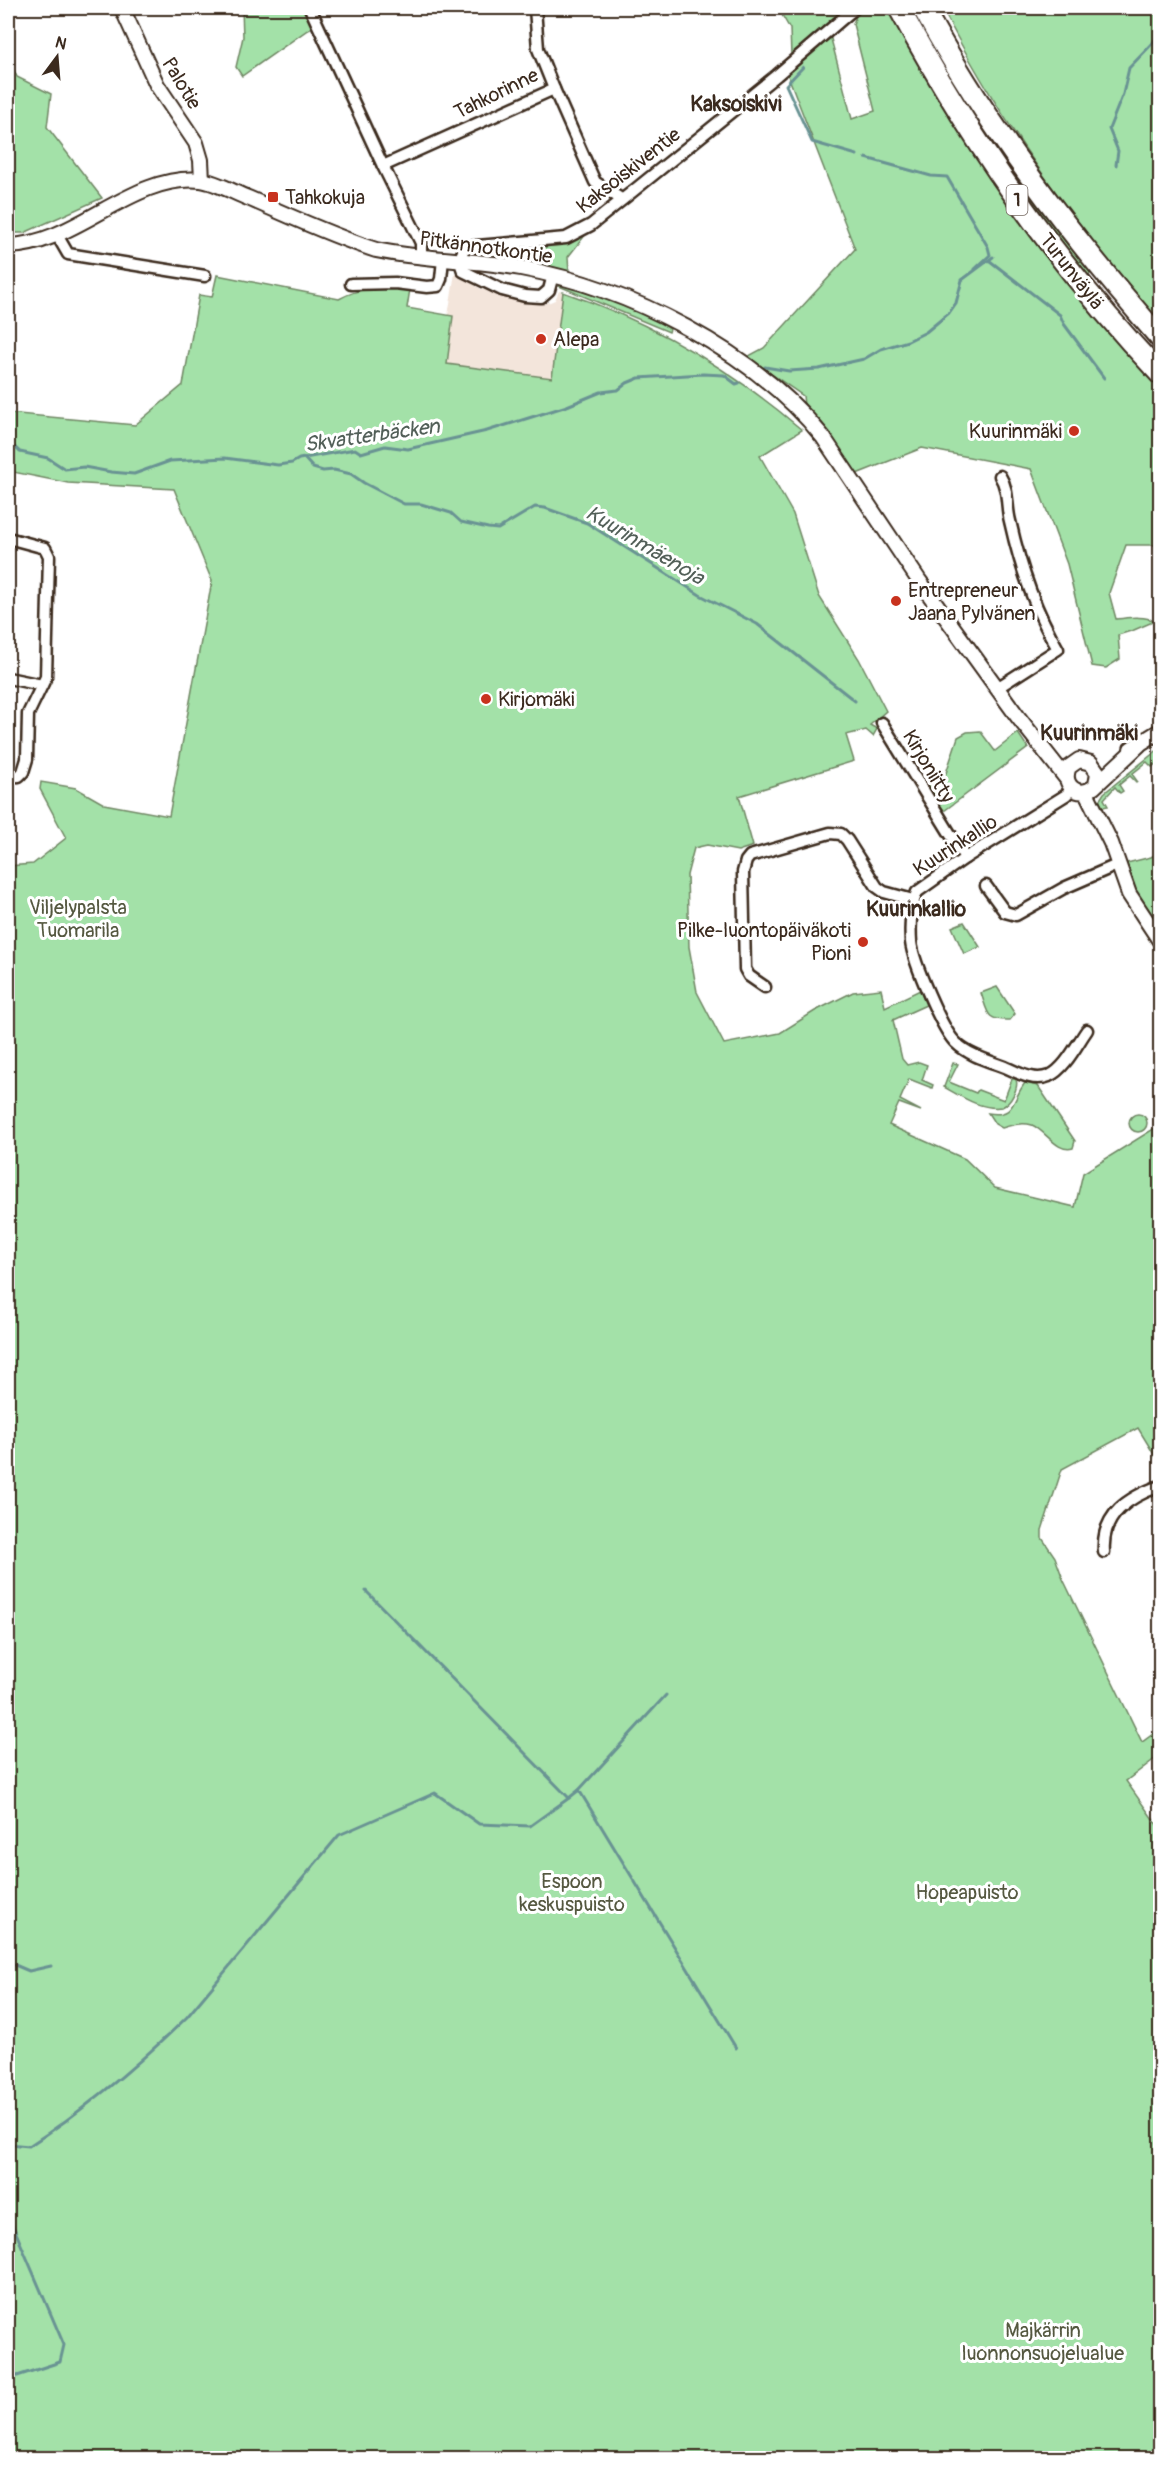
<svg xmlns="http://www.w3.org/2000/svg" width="1168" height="2466" viewBox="0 0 1168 2466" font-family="Pangolin,sans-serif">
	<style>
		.built { fill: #f3e5db }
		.green { fill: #a3e1a8; stroke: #6f8663; stroke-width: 1.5 }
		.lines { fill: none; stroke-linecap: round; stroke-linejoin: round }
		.stream { stroke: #699393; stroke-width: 3 }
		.minor-casing { stroke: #3b2a1e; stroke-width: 15 }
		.tertiary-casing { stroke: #3b2a1e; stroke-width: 18 }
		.motorway-casing { stroke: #3b2a1e; stroke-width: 24 }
		.minor { stroke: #fff; stroke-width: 10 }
		.tertiary { stroke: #fff; stroke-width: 14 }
		.motorway { stroke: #fff; stroke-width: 20 }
		.poi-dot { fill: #c8321e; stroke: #fff; stroke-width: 2 }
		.labels { text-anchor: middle; stroke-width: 6; stroke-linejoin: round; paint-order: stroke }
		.shield { fill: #fff; stroke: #766a62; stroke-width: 1.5 }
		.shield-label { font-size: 18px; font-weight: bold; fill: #3b2a1e }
		.street-label { font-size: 20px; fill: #3b2a1e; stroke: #fff }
		.poi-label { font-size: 20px; fill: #3b2a1e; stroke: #fff; text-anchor: start }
		.park-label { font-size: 20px; fill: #555840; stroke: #fff }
		.neighbourhood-label { font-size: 21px; font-weight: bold; fill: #3b2a1e; stroke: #fff }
		.water-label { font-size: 21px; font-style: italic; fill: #525f58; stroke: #fff }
	</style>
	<rect width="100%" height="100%" fill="#fff"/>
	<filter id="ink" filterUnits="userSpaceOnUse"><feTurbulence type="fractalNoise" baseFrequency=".0167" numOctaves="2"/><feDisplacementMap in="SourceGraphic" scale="12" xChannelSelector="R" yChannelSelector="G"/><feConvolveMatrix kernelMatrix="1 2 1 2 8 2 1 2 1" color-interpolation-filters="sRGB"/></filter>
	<g filter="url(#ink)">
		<!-- built -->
		<path class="built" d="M 455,273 L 481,289 L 531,303 L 543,304 L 550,302 L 555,300 L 559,291 L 563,292 L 552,378 L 447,364 L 453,316 L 448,315 Z"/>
		<!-- green -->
		<g class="green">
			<path d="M 242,8 L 304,8 L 313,26 L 242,76 L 236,67 L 243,37 Z"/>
			<path d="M 778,8 L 852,8 L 791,55 L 790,29 Z"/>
			<path d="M 859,8 L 888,8 C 926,72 961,139 1005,199 C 1052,264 1104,328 1160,385 L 1160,545 L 1126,545 L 1109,593 L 1116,619 C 1128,618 1143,615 1155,621 L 1134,630 L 1118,635 L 1120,659 L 1106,668 L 1092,666 L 1067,564 L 1031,469 L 922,448 L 854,475 L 804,405 L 803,396 L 747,357 L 764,348 L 855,249 L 787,73 L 830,35 L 852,119 L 875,111 L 853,24 Z"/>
			<path d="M 909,8 L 915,8 L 1056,227 L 1092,273 L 1086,276 C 1018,192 962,101 909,8 Z"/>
			<path d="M 942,8 L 1160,8 L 1160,329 C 1078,225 1002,127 942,8 Z"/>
			<path d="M 8,57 L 17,77 L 51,94 L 47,127 L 102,198 L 24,233 L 8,233 Z"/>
			<path d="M 586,234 L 568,257 L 569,272 L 506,254 L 511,249 L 567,243 Z"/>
			<path d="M 217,275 L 339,299 C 362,286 384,287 410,289 L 407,308 L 453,316 L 447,364 L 552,378 L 563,292 C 652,322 731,369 802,430 L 760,456 L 793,514 L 819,596 L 859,659 L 886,711 L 870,725 L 877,729 L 873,736 L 866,730 L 846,735 L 854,761 L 739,796 L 753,846 L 738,851 L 707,845 L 694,848 L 687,875 L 689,947 L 697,992 L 724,1044 L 780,1033 L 815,1011 L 853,992 L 881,989 L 885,1007 L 920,990 L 926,1005 L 893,1020 L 902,1059 L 907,1065 L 919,1062 L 927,1065 L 922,1080 L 933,1085 L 932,1088 L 909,1079 L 900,1100 L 921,1111 L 899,1103 L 889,1125 L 965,1159 L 995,1188 L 1075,1207 L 1083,1173 L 1155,1128 L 1160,1135 L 1160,1464 L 1138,1428 L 1062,1469 L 1042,1530 L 1042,1538 L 1055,1557 L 1063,1579 L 1142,1742 L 1160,1729 L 1160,1755 L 1126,1781 L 1160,1829 L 1160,2458 L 8,2458 L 8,866 L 33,864 L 66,838 L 40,789 L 41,782 L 76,788 L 104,804 L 169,816 L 212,581 L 174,489 L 68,483 L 8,471 L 8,413 L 135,425 L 183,385 L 199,295 L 212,297 Z"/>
			<path d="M 559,283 L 637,309 L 670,329 L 669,332 L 559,286 Z"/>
			<path d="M 980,731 L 995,751 L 1018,733 L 1028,748 L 944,811 L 928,786 L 946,773 L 958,737 L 967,732 Z"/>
			<path d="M 1160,748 L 1160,760 L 1152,767 L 1147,762 L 1132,774 L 1137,781 L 1136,782 L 1130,776 L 1119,785 L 1123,791 L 1120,793 L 1115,787 L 1104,799 L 1108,806 L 1103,807 L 1099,801 L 1104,793 Z"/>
			<path d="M 1160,852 L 1160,935 L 1139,905 L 1123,864 L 1151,857 Z"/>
			<path d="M 964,922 L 980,947 L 964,954 L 952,927 Z"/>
			<path d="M 997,987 L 1015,1014 L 1010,1020 C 986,1021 988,1013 981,993 Z"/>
			<path d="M 953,1063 L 958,1064 L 949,1082 L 976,1093 L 978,1090 L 1004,1100 L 1012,1079 L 1016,1079 C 1019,1088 1011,1103 1002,1107 C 981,1110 962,1097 944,1087 Z"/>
			<path d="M 1025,1083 L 1038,1086 L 1075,1141 L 1073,1148 C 1057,1153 1046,1131 1032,1125 C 1022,1122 1012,1125 1002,1128 L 995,1124 L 988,1113 C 1016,1118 1012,1099 1025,1083 Z"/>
			<circle cx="1138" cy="1123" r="9"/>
		</g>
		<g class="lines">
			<!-- stream -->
			<g class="stream">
				<path d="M 803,67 L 786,85 L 812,142 L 857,155"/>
				<path d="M 866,158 L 931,176 L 947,177 L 988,247 L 990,255 L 975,269"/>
				<path d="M 1116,165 L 1118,151 L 1109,129 L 1123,94 L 1129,68 L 1152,44 L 1160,32"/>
				<path d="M 990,261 L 1060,315 L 1064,324 L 1104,378"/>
				<path d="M 765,367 L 789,371 L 819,369 L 864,359 L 881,349 L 908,341 L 926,332 L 949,313 L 956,303 L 962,280 L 993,257"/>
				<path d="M 8,441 L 20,452 L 48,458 L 65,469 L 84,467 L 111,472 L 134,474 L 170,461 L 225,458 L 278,465 L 292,463 L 299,459 L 355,449 L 361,453 L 385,446 L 408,449 L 487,431 L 567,406 L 601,392 L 618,390 L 627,383 L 639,378 L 703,374 L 724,375 L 736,384 L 739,383"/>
				<path d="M 304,458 L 313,468 L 323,471 L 334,470 L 351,474 L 364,483 L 404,504 L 421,504 L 451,513 L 461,522 L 488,528 L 498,529 L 535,507 L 545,508 L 587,523 L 700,595 L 757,624 L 855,701"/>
				<path d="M 366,1591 L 569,1798 L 579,1790 L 736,2048"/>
				<path d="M 579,1790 L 666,1695"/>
				<path d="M 8,1962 L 29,1971 L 51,1966"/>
				<path d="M 8,2144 L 29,2146 C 86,2109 139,2064 187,2017 L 339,1835 L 435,1793 L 479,1824 L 530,1826 L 569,1798"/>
				<path d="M 8,2214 L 64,2345 L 60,2362 L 8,2379"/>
			</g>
			<defs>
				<g id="minor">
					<path d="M 310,8 L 383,166 L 421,243 L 421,257"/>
					<path d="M 554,89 L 595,182 L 621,199"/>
					<path d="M 383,166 L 554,89 L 538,49 L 535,8"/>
					<path d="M 57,235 L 68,254 L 205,276"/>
					<path d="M 553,275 L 549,290 L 541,297 L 525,296 L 502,290 L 463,271 C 460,265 460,252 466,247 L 566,238 L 591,225 L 777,75 L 855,8"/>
					<path d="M 351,284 L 395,283 L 427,287 L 438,286 L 441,279 L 443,259"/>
					<path d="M 8,538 L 45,548 L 49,556 L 46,677 L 28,714 L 27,759 L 23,772 L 19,776 L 8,777"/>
					<path d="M 8,678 L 42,685"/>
					<path d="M 997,688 L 1058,649 C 1034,609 1020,566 1010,521 C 1006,506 1009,490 1000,476"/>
					<path d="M 882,723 L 965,858"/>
					<path d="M 1072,789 L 1066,795 L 965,858 L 917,892 C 911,906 910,927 911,942 C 913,961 942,1030 956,1043 C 968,1055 989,1061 1005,1067 C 1018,1073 1034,1082 1049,1076 C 1065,1069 1077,1044 1087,1030"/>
					<path d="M 986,886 L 1005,912 L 1016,915 L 1064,888 L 1117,865"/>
					<path d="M 765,987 L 749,976 L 745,969 L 743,872 L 746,861 L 750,856 L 830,833 L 841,834 L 847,840 L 877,887 L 884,892 L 913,900"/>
					<path d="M 1104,1552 C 1101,1514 1129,1497 1160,1486"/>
				</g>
				<g id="tertiary">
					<path d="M 122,8 L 157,85 L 196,143 L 201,160 L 202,180"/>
					<path d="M 8,246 C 76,245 132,173 201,180 C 216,182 233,192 248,198 C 290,216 332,236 376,250 C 423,260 473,259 521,268 C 629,288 753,350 823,437 L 918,579 L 1018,717 L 1066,778"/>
					<path d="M 1131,749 L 1160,731"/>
					<path d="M 1096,785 L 1098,773 L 1091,763 L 1079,760 L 1069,767 C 1061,785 1078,799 1094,787 L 1139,745"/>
					<path d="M 1086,792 L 1111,843 L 1129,894 L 1160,941"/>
				</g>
				<g id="motorway">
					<path d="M 899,8 C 970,140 1057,265 1160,374"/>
					<path d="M 923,8 C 987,127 1071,236 1160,338"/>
				</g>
			</defs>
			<!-- minor casing -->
			<use href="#minor" class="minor-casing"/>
			<!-- tertiary casing -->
			<use href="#tertiary" class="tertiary-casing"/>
			<!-- motorway casing -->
			<use href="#motorway" class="motorway-casing"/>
			<!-- minor -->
			<use href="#minor" class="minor"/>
			<!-- tertiary -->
			<use href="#tertiary" class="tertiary"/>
			<!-- motorway -->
			<use href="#motorway" class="motorway"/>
		</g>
	</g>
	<!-- markers -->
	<g class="poi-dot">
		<rect x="267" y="191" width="12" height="12" rx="3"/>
		<circle cx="541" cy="339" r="6"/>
		<circle cx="1074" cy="431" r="6"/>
		<circle cx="896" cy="601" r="6"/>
		<circle cx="486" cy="699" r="6"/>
		<circle cx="863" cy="942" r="6"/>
	</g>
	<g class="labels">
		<!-- shield labels -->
		<rect class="shield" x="1006.5" y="185" width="21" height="30" rx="4.5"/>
		<g class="shield-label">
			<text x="1017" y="206">1</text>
		</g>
		<!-- street labels -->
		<g class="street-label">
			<text transform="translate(182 83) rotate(59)" y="7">Palotie</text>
			<text transform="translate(496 93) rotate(-26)" y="7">Tahkorinne</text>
			<text transform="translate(628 170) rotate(-38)" y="7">Kaksoiskiventie</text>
			<text transform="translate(486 247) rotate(8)" y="7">Pitkännotkontie</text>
			<text transform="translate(1072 271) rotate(52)" y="7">Turunväylä</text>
			<text transform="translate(929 766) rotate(59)" y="7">Kirjoniitty</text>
			<text transform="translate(955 845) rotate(-33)" y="7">Kuurinkallio</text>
		</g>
		<!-- poi labels -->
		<g class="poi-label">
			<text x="285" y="204">Tahkokuja</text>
			<text x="553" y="346">Alepa</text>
			<text x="1062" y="438" text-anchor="end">Kuurinmäki</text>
			<text x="908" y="597">Entrepreneur<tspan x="908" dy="23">Jaana Pylvänen</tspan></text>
			<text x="498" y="706">Kirjomäki</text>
			<text x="851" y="937" text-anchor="end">Pilke-luontopäiväkoti<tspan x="851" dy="23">Pioni</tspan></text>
		</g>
		<!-- park labels -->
		<g class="park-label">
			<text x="78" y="914">Viljelypalsta<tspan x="78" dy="23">Tuomarila</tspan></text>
			<text x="572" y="1888">Espoon<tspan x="572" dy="23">keskuspuisto</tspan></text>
			<text x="967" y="1899">Hopeapuisto</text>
			<text x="1043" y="2337">Majkärrin<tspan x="1043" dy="23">luonnonsuojelualue</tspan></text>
		</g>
		<!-- neighbourhood labels -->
		<g class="neighbourhood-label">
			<text x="736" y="111">Kaksoiskivi</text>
			<text x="1089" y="740">Kuurinmäki</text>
			<text x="916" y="916">Kuurinkallio</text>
		</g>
		<!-- water labels -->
		<g class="water-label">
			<text transform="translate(372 435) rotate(-8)" y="7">Skvatterbäcken</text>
			<text transform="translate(645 545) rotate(31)" y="7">Kuurinmäenoja</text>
		</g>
	</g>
	<!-- margin -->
	<rect width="1168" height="2466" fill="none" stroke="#fff" stroke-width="30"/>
	<rect x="15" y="15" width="1138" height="2436" fill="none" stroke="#3b2a1e" stroke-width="2" filter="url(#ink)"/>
	<!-- north arrow -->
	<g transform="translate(57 57) rotate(16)" stroke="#ffffff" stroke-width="4.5" paint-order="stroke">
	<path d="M0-4.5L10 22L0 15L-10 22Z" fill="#3b2a1e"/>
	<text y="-9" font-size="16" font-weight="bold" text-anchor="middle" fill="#3b2a1e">N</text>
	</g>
</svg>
